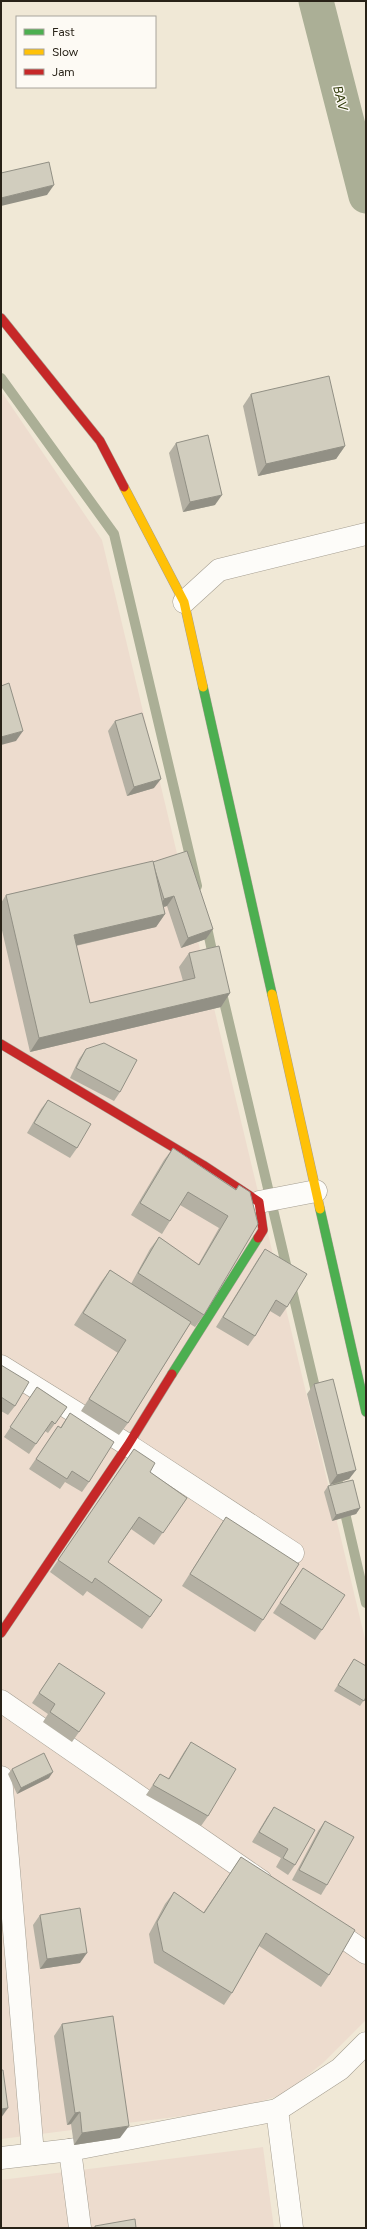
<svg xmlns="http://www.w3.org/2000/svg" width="367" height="2229" viewBox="0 0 367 2229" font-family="Figtree,sans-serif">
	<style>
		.green { fill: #eddcce }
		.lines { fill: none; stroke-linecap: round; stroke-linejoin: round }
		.stream { stroke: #abaf96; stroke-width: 10 }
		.canal { stroke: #abaf96; stroke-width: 35 }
		.street-casing { stroke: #a59e91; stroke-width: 23 }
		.fast-casing { stroke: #a59e91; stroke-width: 10 }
		.slow-casing { stroke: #a59e91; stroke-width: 10 }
		.jam-casing { stroke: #a59e91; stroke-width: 10 }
		.street { stroke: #fdfcf9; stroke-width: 22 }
		.fast { stroke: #4caf50; stroke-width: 9 }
		.slow { stroke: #ffc107; stroke-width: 9 }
		.jam { stroke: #c62828; stroke-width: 9 }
		.wall { fill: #b4b0a3 }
		.shaded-wall { fill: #929085 }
		.building { fill: #d1cdbe; stroke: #929085 }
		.labels { text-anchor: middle; stroke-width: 3; stroke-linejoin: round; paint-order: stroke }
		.water-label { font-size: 13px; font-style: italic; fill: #303b0a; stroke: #fdfaf4 }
	</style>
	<rect width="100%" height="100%" fill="#f0e8d6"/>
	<!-- green -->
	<g class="green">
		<path d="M 1,391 L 102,540 L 366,1643 L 366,2020 L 323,2063 L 284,2094 L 238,2109 L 1,2139 Z"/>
		<path d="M 263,2147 L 274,2228 L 1,2228 L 1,2180 Z"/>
	</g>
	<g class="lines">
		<!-- stream -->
		<g class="stream">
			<path d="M 1,378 L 114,534 L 197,886"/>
			<path d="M 206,923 L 214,960"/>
			<path d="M 221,989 L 317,1396"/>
			<path d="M 335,1470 L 366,1603"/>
		</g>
		<!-- canal -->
		<path class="canal" d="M 316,1 L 366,196"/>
		<defs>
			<g id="street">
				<path d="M 184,602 L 219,570 L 366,534"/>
				<path d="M 259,1202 L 316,1191"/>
				<path d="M 1,1366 L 128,1445 L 293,1553"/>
				<path d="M 1,1701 L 261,1881"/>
				<path d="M 1,1777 L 33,2154"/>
				<path d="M 324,1924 L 366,1953"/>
				<path d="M 277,2110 L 292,2228"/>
				<path d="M 70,2150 L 80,2228"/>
				<path d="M 1,2158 L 70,2150 L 277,2110 L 340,2069 L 366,2043"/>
			</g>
			<g id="fast">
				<path d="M 203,687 L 272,994"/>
				<path d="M 320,1209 L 366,1412"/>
				<path d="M 172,1374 L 258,1238"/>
			</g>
			<g id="slow">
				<path d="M 124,487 L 184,602 L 203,687"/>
				<path d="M 272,994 L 320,1209"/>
			</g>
			<g id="jam">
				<path d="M 1,318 L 100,441 L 124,487"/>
				<path d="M 1,1044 L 203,1165 L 259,1202 L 263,1230 L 258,1238"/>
				<path d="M 1,1633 L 128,1445 L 172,1374"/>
			</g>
		</defs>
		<!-- street casing -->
		<use href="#street" class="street-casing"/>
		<!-- fast casing -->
		<use href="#fast" class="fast-casing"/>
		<!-- slow casing -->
		<use href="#slow" class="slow-casing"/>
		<!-- jam casing -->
		<use href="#jam" class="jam-casing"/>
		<!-- street -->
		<use href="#street" class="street"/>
		<!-- fast -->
		<use href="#fast" class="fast"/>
		<!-- slow -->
		<use href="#slow" class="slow"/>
		<!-- jam -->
		<use href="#jam" class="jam"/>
	</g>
	<!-- wall -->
	<g class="wall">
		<path d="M 251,394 L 345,446 L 336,459 L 258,476 L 243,406 Z"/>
		<path d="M 176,443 L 215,505 L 183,512 L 169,453 Z"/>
		<path d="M 115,721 L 154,788 L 127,796 L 108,731 Z"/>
		<path d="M 153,862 L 213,929 L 206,939 L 181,948 L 167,906 L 163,907 L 165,914 L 156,927 L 76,946 L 90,1003 L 183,981 L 179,967 L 189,953 L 230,993 L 221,1007 L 30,1052 L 1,926 L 1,903 L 6,895 Z"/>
		<path d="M 86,1049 L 120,1092 L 114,1101 L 70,1078 L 79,1059 Z"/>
		<path d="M 48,1100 L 77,1148 L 70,1158 L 27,1133 L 41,1109 Z"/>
		<path d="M 173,1148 L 236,1189 L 239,1185 L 204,1315 L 195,1327 L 190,1324 L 128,1423 L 119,1435 L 81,1411 L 118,1353 L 74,1325 L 101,1282 L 110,1270 L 131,1284 L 150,1249 L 159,1237 L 198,1265 L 219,1228 L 180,1205 L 170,1221 L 162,1234 L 131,1215 L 164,1160 Z"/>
		<path d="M 265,1249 L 287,1307 L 280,1317 L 270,1311 L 255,1336 L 248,1346 L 216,1327 L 258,1259 Z"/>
		<path d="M 1,1365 L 15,1406 L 8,1415 L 1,1411 Z"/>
		<path d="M 314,1384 L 356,1470 L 349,1479 L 330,1485 L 307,1394 Z"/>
		<path d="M 37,1387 L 67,1407 L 48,1433 L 45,1431 L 29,1454 L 4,1437 Z"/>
		<path d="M 70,1413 L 89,1482 L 82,1492 L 65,1482 L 60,1489 L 29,1469 L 58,1426 L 60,1428 Z"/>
		<path d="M 134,1449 L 150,1472 L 187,1498 L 154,1545 L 131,1529 L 108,1562 L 162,1600 L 142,1629 L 87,1591 L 83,1596 L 50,1572 Z"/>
		<path d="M 328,1486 L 360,1508 L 356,1514 L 332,1521 L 324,1492 Z"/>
		<path d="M 226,1517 L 263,1620 L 255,1632 L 182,1586 L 218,1529 Z"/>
		<path d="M 303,1568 L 322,1630 L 315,1640 L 273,1613 Z"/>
		<path d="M 354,1659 L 366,1697 L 360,1706 L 334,1691 Z"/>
		<path d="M 59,1663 L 79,1732 L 72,1742 L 43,1722 L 48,1714 L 32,1703 Z"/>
		<path d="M 191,1742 L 208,1816 L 201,1826 L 146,1795 L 160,1774 L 168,1779 L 184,1752 Z"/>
		<path d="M 12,1769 L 49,1778 L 17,1794 L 8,1774 Z"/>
		<path d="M 274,1807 L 295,1865 L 288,1875 L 276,1867 L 281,1858 L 252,1842 L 267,1817 Z"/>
		<path d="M 325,1821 L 327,1885 L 321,1895 L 292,1880 L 318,1831 Z"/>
		<path d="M 241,1857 L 329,1975 L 321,1987 L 259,1946 L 232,1993 L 224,2005 L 154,1963 L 149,1934 L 165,1904 L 174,1892 L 203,1913 Z"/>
		<path d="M 40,1915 L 80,1963 L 40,1969 L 33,1925 Z"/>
		<path d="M 62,2024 L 120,2138 L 74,2145 L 71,2124 L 67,2125 L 54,2036 Z"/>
	</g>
	<!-- shaded-wall -->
	<g class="shaded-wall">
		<path d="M 54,185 L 47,195 L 1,206 L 1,198 Z"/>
		<path d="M 345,446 L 336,459 L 258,476 L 266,464 Z"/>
		<path d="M 222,495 L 215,505 L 183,512 L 190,502 Z"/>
		<path d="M 23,731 L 16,741 L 1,745 L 1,737 Z"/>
		<path d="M 161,779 L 154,788 L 127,796 L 134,787 Z"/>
		<path d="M 174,896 L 167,906 L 157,909 L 164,899 Z"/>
		<path d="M 165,914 L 156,927 L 65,948 L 74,935 Z"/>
		<path d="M 213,929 L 206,939 L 181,948 L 188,938 Z"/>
		<path d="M 230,993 L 221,1007 L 30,1052 L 39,1038 Z"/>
		<path d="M 356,1470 L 349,1479 L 330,1485 L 337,1475 Z"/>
		<path d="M 360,1508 L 356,1514 L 332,1521 L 336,1515 Z"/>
		<path d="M 53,1772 L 49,1778 L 17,1794 L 21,1788 Z"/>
		<path d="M 87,1953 L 80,1963 L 40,1969 L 47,1959 Z"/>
		<path d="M 8,2108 L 1,2118 L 1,2109 Z"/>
		<path d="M 80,2112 L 71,2124 L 67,2125 L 75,2113 Z"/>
		<path d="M 129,2126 L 120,2138 L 74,2145 L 82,2133 Z"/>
	</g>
	<!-- building -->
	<g class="building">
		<path d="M 49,162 L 54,185 L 1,198 L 1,173 Z"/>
		<path d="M 329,376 L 345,446 L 266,464 L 251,394 Z"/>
		<path d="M 208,435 L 222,495 L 190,502 L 176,443 Z"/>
		<path d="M 9,683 L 23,731 L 1,737 L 1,686 Z"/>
		<path d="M 142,713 L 161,779 L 134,787 L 115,721 Z"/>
		<path d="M 187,851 L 213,929 L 188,938 L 174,896 L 164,899 L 155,870 L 153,862 Z"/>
		<path d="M 153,861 L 165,914 L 74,935 L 90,1003 L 195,978 L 189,953 L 219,946 L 230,993 L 39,1038 L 6,895 Z"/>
		<path d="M 104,1043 L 137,1060 L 120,1092 L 76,1068 L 86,1049 Z"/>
		<path d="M 48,1100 L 91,1124 L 77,1148 L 34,1123 Z"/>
		<path d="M 173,1148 L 236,1190 L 239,1185 L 250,1192 L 258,1224 L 204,1315 L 138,1273 L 159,1237 L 199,1265 L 228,1216 L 188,1192 L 170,1221 L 140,1203 Z"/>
		<path d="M 265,1249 L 307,1274 L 287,1307 L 276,1300 L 255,1336 L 223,1317 Z"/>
		<path d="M 110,1270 L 191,1322 L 128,1423 L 89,1399 L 126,1340 L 83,1313 Z"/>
		<path d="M 1,1365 L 29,1382 L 15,1406 L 1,1397 Z"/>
		<path d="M 333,1379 L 356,1470 L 337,1475 L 314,1384 Z"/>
		<path d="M 37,1387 L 67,1407 L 55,1424 L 52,1421 L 36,1444 L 10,1427 Z"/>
		<path d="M 70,1413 L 114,1442 L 89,1482 L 72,1471 L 67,1479 L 36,1459 L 58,1426 L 61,1428 Z"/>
		<path d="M 134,1449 L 155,1463 L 150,1472 L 187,1498 L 163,1533 L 139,1517 L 108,1562 L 162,1600 L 150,1617 L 95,1578 L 92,1583 L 58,1560 Z"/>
		<path d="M 353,1480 L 360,1508 L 336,1515 L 328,1486 Z"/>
		<path d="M 226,1517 L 299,1564 L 263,1620 L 190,1574 Z"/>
		<path d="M 303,1568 L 345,1595 L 322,1630 L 280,1603 Z"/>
		<path d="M 354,1659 L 366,1666 L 366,1697 L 364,1701 L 338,1685 Z"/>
		<path d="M 59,1663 L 105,1693 L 79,1732 L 50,1712 L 55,1704 L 39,1693 Z"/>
		<path d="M 191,1742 L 236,1769 L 208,1816 L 153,1785 L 160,1774 L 169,1779 Z"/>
		<path d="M 44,1753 L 53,1772 L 21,1788 L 12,1769 Z"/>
		<path d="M 274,1807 L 315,1830 L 295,1865 L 283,1858 L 288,1849 L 259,1832 Z"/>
		<path d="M 325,1821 L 354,1837 L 327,1885 L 299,1870 Z"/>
		<path d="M 241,1857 L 355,1930 L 329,1975 L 266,1933 L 232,1993 L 163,1951 L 157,1922 L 174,1892 L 204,1913 Z"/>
		<path d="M 80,1908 L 87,1953 L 47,1959 L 40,1915 Z"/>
		<path d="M 113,2016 L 129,2126 L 82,2133 L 80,2112 L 75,2113 L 62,2024 Z"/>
		<path d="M 1,2070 L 3,2070 L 8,2108 L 1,2109 Z"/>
		<path d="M 135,2219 L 136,2228 L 95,2228 L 95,2226 Z"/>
	</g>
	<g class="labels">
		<!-- water labels -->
		<g class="water-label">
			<text transform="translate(341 98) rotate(75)" y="5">BAV</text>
		</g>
	</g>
	<!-- border -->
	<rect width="367" height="2229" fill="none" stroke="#282217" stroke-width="4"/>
	<!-- legend -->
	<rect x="16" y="16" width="140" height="72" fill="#fdfaf4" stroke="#a8a49c"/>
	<rect x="24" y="29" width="20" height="6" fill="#4caf50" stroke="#a8a49c"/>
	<text x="52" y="36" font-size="12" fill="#282217">Fast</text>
	<rect x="24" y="49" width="20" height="6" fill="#ffc107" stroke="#a8a49c"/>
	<text x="52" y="56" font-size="12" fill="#282217">Slow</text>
	<rect x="24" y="69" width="20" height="6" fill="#c62828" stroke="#a8a49c"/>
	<text x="52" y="76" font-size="12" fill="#282217">Jam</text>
</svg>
